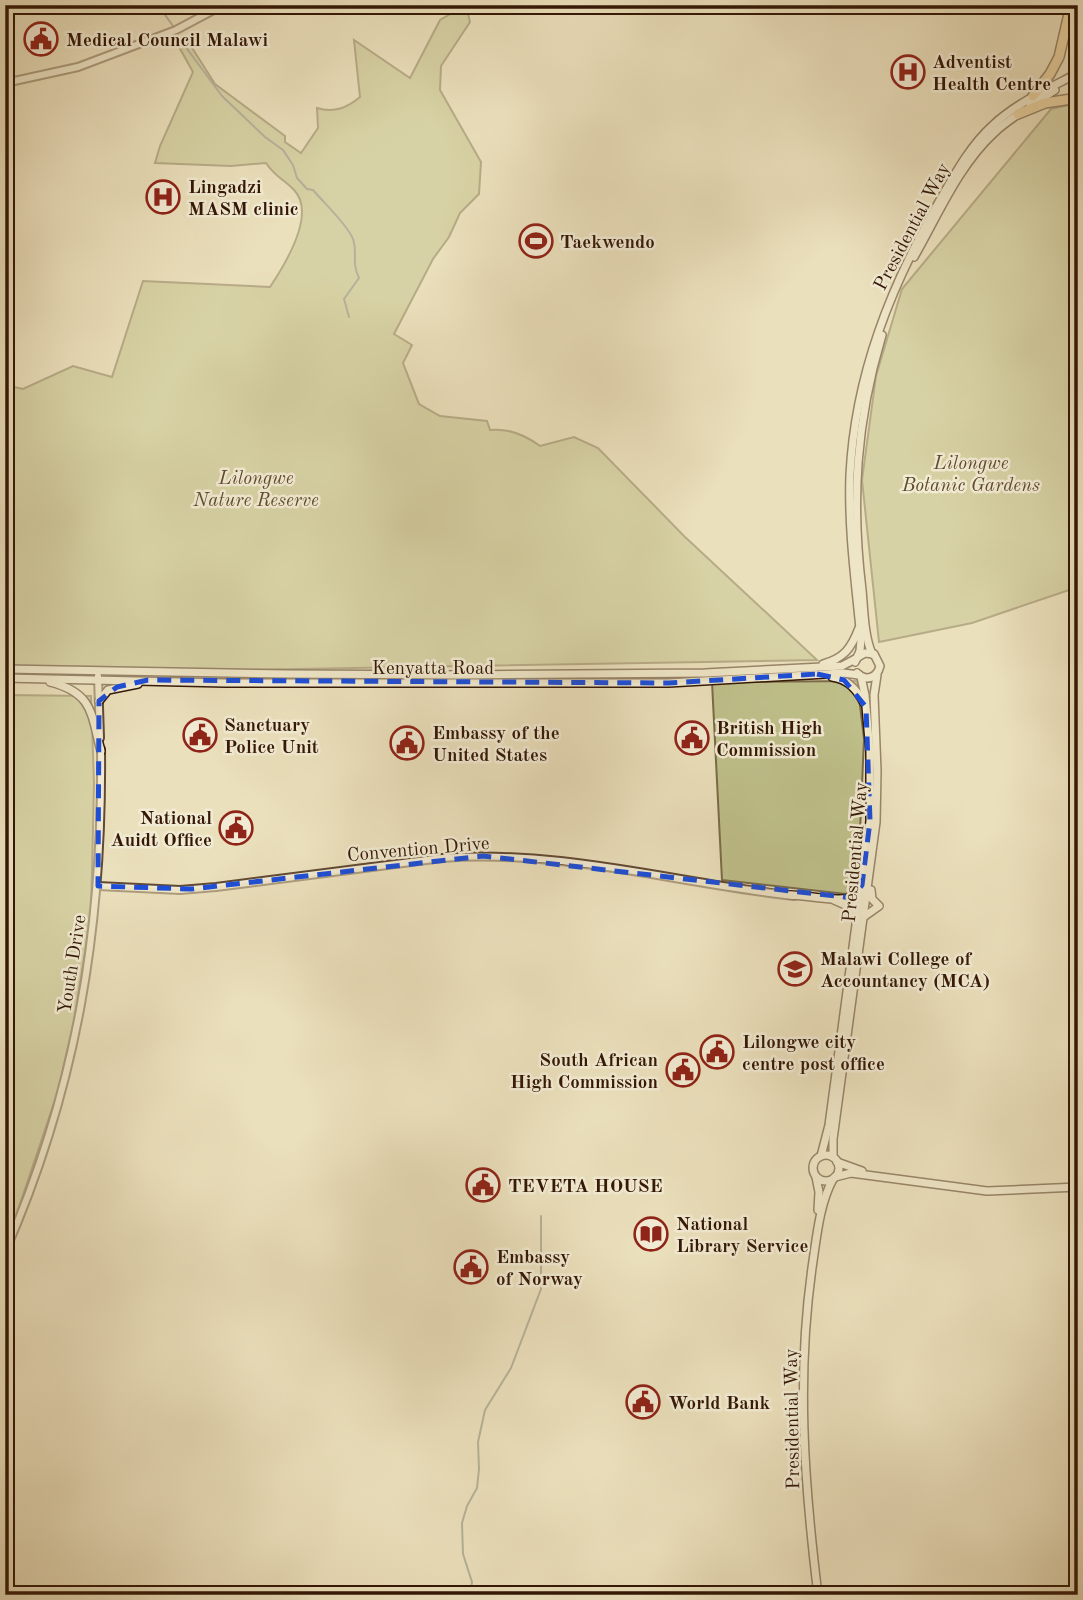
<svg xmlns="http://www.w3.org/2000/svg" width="1083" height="1600" viewBox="0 0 1083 1600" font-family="'Old Standard TT',serif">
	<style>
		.green { fill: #bfc08b; stroke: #796c48; stroke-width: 2 }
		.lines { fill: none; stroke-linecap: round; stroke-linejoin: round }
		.stream { stroke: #747973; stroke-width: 2 }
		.tertiary-casing { stroke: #614933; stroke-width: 10 }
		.secondary-casing { stroke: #331705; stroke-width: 10 }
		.trunk-casing { stroke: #331705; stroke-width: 12 }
		.tertiary { stroke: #f2ebd3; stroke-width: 6 }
		.secondary { stroke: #f2ebd3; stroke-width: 7 }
		.trunk { stroke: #e6c07e; stroke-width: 9 }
		.marked { fill: none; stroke: #1d4ed8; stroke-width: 5; stroke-dasharray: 14 9; stroke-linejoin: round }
		.labels { text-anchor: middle; stroke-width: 5; stroke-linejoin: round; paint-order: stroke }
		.poi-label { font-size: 19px; font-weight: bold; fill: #331705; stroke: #f2ebd3; text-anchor: start }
		.street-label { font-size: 19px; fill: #331705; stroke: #f2ebd3 }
		.park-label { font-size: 19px; font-style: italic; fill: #5d4a2d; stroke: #f2ebd3 }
	</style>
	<rect width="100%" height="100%" fill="#ebe0bc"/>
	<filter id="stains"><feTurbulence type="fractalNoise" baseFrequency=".00286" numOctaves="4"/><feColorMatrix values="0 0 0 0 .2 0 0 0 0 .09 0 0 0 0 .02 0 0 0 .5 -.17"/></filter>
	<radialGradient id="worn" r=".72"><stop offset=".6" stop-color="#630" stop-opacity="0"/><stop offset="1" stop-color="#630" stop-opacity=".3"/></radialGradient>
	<!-- green -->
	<g class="green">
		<path d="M 466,5 L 470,22 L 441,66 L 440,90 L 481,162 L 479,194 L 460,213 L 449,237 L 433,259 L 394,334 L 412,345 L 403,363 L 419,404 L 440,416 L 487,421 L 490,430 C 508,428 525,435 540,446 L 574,437 L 598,448 L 684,536 L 817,660 L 5,674 L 5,385 L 23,389 L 73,366 L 112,377 L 143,281 L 270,287 C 284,266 317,214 294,190 C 284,179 276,178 266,163 L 231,166 L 155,163 L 160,146 L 193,72 L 179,47 L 189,43 L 215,84 L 285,136 L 285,142 L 301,153 L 318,128 L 317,108 C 334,113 347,108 360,97 L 354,40 L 410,78 L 440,20 Z"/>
		<path d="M 1078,103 L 1078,587 L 972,623 L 879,642 L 862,480 L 876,376 L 902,289 L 1051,109 Z"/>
		<path d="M 857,681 L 864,739 L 858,878 L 855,888 L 846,894 L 722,880 L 712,682 Z"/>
		<path d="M 5,695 L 91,696 L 94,783 L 91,915 L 74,1021 L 58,1091 L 13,1225 L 5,1241 Z"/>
	</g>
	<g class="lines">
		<!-- stream -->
		<g class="stream">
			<path d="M 158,5 L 173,26"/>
			<path d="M 179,38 L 222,96 L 265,137 L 283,150 L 293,165 L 297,178 L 307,189 L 313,190 C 324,203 347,224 353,239 C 358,254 351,262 359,278 L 344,299 L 349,317"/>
			<path d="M 470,1595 L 472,1582 L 463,1554 L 462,1523 L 467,1506 L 477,1488 L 479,1469 L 478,1442 L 485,1410 L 511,1368 L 541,1289 L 541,1216"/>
		</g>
		<defs>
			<g id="tertiary">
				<path d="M 5,83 L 78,67 L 176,30 L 223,5"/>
				<path d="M 98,676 L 100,738"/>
				<path d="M 98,886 L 180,890 L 216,887 L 442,858 C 560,849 677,883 794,896"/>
				<path d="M 840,901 L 864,905"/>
				<path d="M 5,1252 C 77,1088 103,926 101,749"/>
			</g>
			<g id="secondary">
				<path d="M 1030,106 L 1055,90"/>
				<path d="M 914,257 C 938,215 959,165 994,133 C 1002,125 1011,119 1020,113"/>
				<path d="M 872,654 C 864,635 864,611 862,590 C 851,501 856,422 882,335"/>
				<path d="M 855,662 L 860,651 L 861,639 C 856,585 848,530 850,475 C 855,374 891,286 940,200 C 955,174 970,146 992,126 C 1016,103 1048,89 1078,73"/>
				<path d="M 823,664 C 844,658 851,649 859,628"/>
				<path d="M 5,669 L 287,674 L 461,675 L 705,673 L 842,666 L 857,658"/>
				<path d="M 857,673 C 866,682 877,678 880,666 L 874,654 L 865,653 L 858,657"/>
				<path d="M 832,677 C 848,679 857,690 864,703"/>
				<path d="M 5,678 L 225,683 L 669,683 L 843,673 L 859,675"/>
				<path d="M 50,682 C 94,693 91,715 101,751"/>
				<path d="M 99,701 L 108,690 L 138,684"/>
				<path d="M 790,895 C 809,895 849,906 860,892"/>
				<path d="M 834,900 L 852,908 L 855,919"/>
				<path d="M 865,916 L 879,906 L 872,899 L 871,890"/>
				<circle cx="826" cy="1168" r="13"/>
				<path d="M 821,1156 L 829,1125 L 870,821 L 870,752 L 865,695 L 861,677"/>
				<path d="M 833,1157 L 833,1139 L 876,822 L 877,771 L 874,695 L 877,675"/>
				<path d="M 837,1162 L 862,1171"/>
				<path d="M 816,1177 L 819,1192 L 818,1210"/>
				<path d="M 835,1177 L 851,1173 L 987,1191 L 1078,1187"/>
				<path d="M 818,1595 C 804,1481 796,1375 813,1261 C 817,1234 820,1203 833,1179"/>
			</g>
			<g id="trunk">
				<path d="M 1033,96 L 1050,74 L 1059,57 L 1071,5"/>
				<path d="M 1018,114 L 1045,103 L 1078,98"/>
			</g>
		</defs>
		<!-- tertiary casing -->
		<use href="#tertiary" class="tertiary-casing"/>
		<!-- secondary casing -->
		<use href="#secondary" class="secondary-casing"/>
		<!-- trunk casing -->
		<use href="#trunk" class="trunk-casing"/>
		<!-- tertiary -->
		<use href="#tertiary" class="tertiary"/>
		<!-- secondary -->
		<use href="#secondary" class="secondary"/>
		<!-- trunk -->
		<use href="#trunk" class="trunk"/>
	</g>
	<!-- marked area -->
	<path d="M0 0H1083V1600H0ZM 817,674 L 844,680 L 866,707 L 870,821 L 862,885 L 853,898 L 483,856 L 191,889 L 98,886 L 99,701 L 117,687 L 148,680 L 669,683 Z" fill="#ebe0bc" fill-opacity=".55" fill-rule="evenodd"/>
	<path class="marked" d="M 817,674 L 844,680 L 866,707 L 870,821 L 862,885 L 853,898 L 483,856 L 191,889 L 98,886 L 99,701 L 117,687 L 148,680 L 669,683 Z"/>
	<!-- icons -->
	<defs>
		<symbol id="civic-ring" viewBox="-11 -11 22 22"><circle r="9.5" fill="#f2ebd3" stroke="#8f2418" stroke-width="1.5"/><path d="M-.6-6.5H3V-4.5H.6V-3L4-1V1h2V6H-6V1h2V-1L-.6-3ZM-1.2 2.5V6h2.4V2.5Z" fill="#8f2418"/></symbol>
		<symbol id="hospital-ring" viewBox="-11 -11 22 22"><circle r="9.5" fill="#f2ebd3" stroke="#8f2418" stroke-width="1.5"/><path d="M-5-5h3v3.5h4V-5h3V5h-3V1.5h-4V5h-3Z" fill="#8f2418"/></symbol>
		<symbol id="stadium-ring" viewBox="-11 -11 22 22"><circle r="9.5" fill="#f2ebd3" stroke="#8f2418" stroke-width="1.5"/><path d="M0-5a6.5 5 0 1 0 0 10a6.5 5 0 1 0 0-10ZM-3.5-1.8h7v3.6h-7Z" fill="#8f2418"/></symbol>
		<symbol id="university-ring" viewBox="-11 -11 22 22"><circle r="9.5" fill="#f2ebd3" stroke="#8f2418" stroke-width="1.5"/><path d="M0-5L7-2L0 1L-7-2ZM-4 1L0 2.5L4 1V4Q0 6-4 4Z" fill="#8f2418"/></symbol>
		<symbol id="library-ring" viewBox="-11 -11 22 22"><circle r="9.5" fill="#f2ebd3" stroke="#8f2418" stroke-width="1.5"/><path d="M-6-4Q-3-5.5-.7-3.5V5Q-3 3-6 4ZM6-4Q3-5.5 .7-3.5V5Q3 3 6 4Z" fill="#8f2418"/></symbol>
	</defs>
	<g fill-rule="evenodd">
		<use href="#civic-ring" x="22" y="20" width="38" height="38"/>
		<use href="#hospital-ring" x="889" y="53" width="38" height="38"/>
		<use href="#hospital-ring" x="144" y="178" width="38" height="38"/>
		<use href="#stadium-ring" x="517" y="222" width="38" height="38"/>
		<use href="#civic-ring" x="181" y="716" width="38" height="38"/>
		<use href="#civic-ring" x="673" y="719" width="38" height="38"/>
		<use href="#civic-ring" x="388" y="724" width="38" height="38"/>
		<use href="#civic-ring" x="217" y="809" width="38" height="38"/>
		<use href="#university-ring" x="776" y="950" width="38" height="38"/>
		<use href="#civic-ring" x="698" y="1033" width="38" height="38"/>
		<use href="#civic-ring" x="664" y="1051" width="38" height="38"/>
		<use href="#civic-ring" x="464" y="1166" width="38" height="38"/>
		<use href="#library-ring" x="632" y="1215" width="38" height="38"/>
		<use href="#civic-ring" x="452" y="1248" width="38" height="38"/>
		<use href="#civic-ring" x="624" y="1383" width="38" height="38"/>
	</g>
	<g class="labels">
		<!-- poi labels -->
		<g class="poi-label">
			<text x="66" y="46">Medical Council Malawi</text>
			<text x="932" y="68">Adventist<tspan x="932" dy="22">Health Centre</tspan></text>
			<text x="188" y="193">Lingadzi<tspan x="188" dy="22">MASM clinic</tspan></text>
			<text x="560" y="248">Taekwendo</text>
			<text x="224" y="731">Sanctuary<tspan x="224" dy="22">Police Unit</tspan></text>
			<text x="716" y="734">British High<tspan x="716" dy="22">Commission</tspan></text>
			<text x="432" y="739">Embassy of the<tspan x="432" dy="22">United States</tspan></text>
			<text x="212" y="824" text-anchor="end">National<tspan x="212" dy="22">Auidt Office</tspan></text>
			<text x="820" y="965">Malawi College of<tspan x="820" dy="22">Accountancy (MCA)</tspan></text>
			<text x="742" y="1048">Lilongwe city<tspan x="742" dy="22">centre post office</tspan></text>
			<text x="658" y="1066" text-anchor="end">South African<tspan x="658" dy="22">High Commission</tspan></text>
			<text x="508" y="1192">TEVETA HOUSE</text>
			<text x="676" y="1230">National<tspan x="676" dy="22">Library Service</tspan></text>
			<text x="496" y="1263">Embassy<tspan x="496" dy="22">of Norway</tspan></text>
			<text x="668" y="1409">World Bank</text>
		</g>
		<!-- street labels -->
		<g class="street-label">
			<text transform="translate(911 226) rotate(-62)" y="7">Presidential Way</text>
			<text x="433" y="674">Kenyatta Road</text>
			<text transform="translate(418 848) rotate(-5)" y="7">Convention Drive</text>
			<text transform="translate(854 852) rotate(-85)" y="7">Presidential Way</text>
			<text transform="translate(71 964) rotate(-81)" y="7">Youth Drive</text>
			<text transform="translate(791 1419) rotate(-91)" y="7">Presidential Way</text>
		</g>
		<!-- park labels -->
		<g class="park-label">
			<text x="971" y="469">Lilongwe<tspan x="971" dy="22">Botanic Gardens</tspan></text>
			<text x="256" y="484">Lilongwe<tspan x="256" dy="22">Nature Reserve</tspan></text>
		</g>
	</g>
	<!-- margin -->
	<rect width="1083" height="1600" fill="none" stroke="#ebe0bc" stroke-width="28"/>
	<rect x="7" y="7" width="1069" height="1586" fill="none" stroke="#331705" stroke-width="3.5"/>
	<rect x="14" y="14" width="1055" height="1572" fill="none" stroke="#331705" stroke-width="2"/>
	<rect width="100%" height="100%" filter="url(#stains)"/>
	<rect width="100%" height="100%" fill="url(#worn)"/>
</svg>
